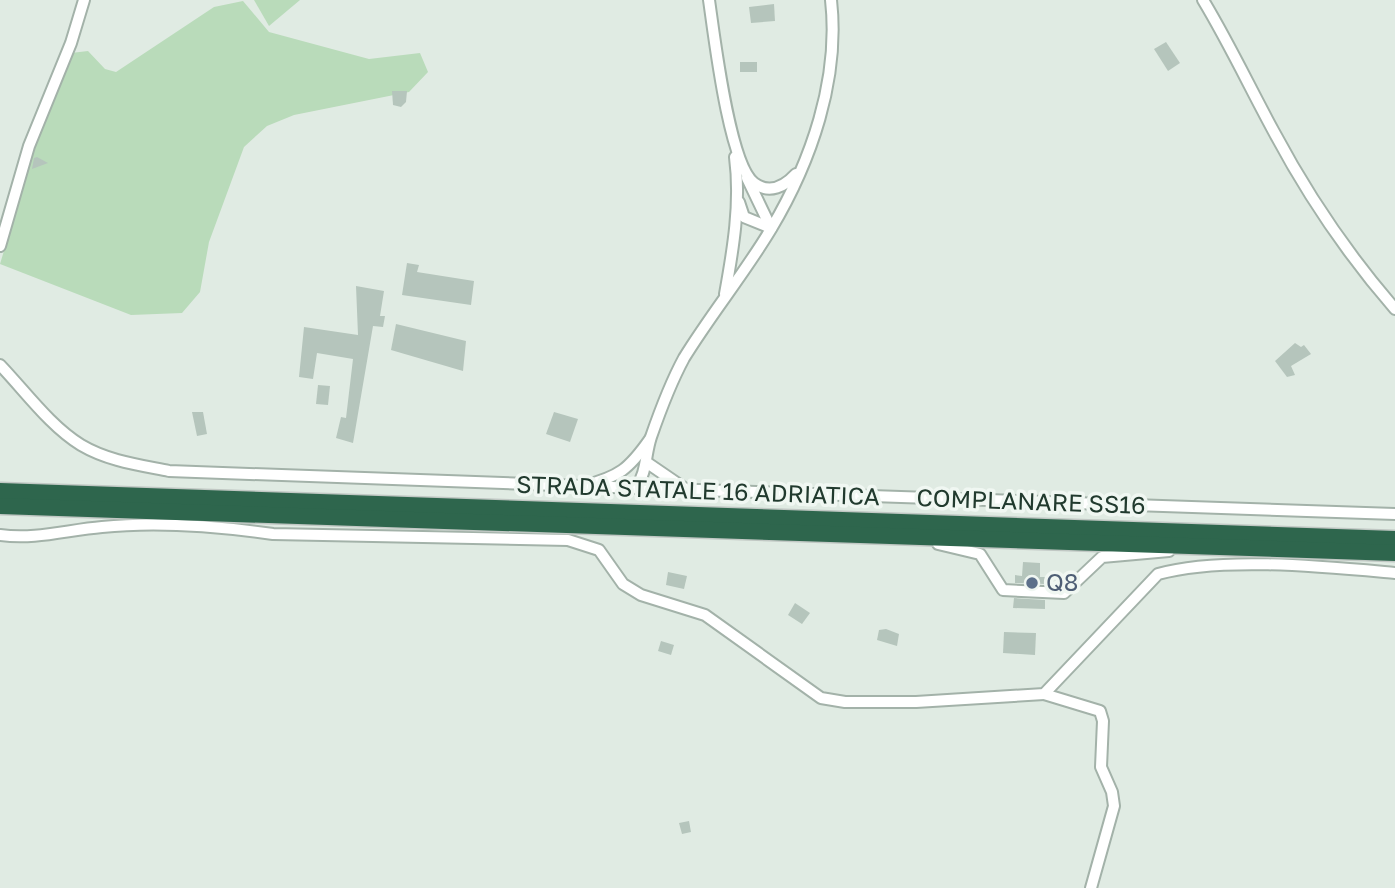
<svg xmlns="http://www.w3.org/2000/svg" width="1395" height="888" viewBox="0 0 1395 888" font-family="'Golos Text',sans-serif">
	<style>
		.green { fill: #b9dbba }
		.building { fill: #b5c5bc }
		.lines { fill: none; stroke-linecap: round; stroke-linejoin: round }
		.minor-casing { stroke: #a3b2a9; stroke-width: 14 }
		.highway-casing { stroke: #c1c8c4; stroke-width: 19 }
		.minor { stroke: #fff; stroke-width: 10 }
		.highway { stroke: #2e664d; stroke-width: 16 }
		.service-dot { fill: #5c6f8a; stroke: #f0f7f2; stroke-width: 2.5 }
		.labels { text-anchor: middle; stroke-width: 7; stroke-linejoin: round; paint-order: stroke }
		.street-label { font-size: 24px; fill: #213a2e; stroke: #f0f7f2 }
		.service-label { font-size: 24px; fill: #4e5e75; stroke: #f0f7f2; text-anchor: start }
	</style>
	<rect width="100%" height="100%" fill="#e0ebe3"/>
	<!-- green -->
	<g class="green">
		<path d="M 254,0 L 300,0 L 269,26 Z"/>
		<path d="M 243,1 L 269,32 L 369,59 L 420,53 L 428,72 L 409,92 L 294,115 L 267,126 L 244,147 L 209,242 L 200,292 L 182,313 L 131,315 L 0,264 L 46,112 L 71,53 L 88,51 L 105,69 L 116,72 L 214,7 Z"/>
	</g>
	<!-- building -->
	<g class="building">
		<path d="M 774,4 L 775,21 L 751,23 L 749,7 Z"/>
		<path d="M 1166,42 L 1180,63 L 1168,71 L 1154,49 Z"/>
		<rect x="740" y="62" width="17" height="10"/>
		<path d="M 392,91 L 407,91 L 406,102 L 401,107 L 393,105 Z"/>
		<path d="M 37,157 L 48,163 L 32,169 L 34,158 Z"/>
		<path d="M 407,263 L 419,265 L 417,272 L 474,281 L 471,305 L 402,295 Z"/>
		<path d="M 356,286 L 384,291 L 380,316 L 385,316 L 383,327 L 373,326 L 353,443 L 336,438 L 341,417 L 346,418 L 353,359 L 317,353 L 313,379 L 299,377 L 304,327 L 358,335 Z"/>
		<path d="M 396,324 L 466,341 L 463,371 L 391,350 Z"/>
		<path d="M 1295,343 L 1301,347 L 1304,345 L 1311,354 L 1291,366 L 1295,375 L 1287,377 L 1275,361 Z"/>
		<path d="M 318,385 L 330,386 L 328,405 L 316,404 Z"/>
		<path d="M 192,412 L 203,412 L 207,434 L 197,436 Z"/>
		<path d="M 554,412 L 578,419 L 570,442 L 546,434 Z"/>
		<path d="M 1023,562 L 1040,563 L 1040,577 L 1046,577 L 1046,584 L 1015,583 L 1015,575 L 1022,576 Z"/>
		<path d="M 668,572 L 687,576 L 684,589 L 666,585 Z"/>
		<path d="M 1014,598 L 1045,600 L 1045,609 L 1013,608 Z"/>
		<path d="M 795,603 L 810,613 L 802,624 L 788,615 Z"/>
		<path d="M 886,629 L 899,634 L 897,646 L 877,640 L 879,630 Z"/>
		<path d="M 1004,632 L 1036,633 L 1035,655 L 1003,653 Z"/>
		<path d="M 661,641 L 674,645 L 671,655 L 658,651 Z"/>
		<path d="M 689,821 L 691,832 L 682,834 L 679,823 Z"/>
	</g>
	<g class="lines">
		<defs>
			<g id="minor">
				<path d="M 709,0 C 714,34 729,164 754,183 C 770,195 785,186 796,174"/>
				<path d="M 1203,0 C 1229,43 1250,88 1274,132 C 1307,194 1349,256 1395,309"/>
				<path d="M 747,178 L 771,228"/>
				<path d="M 739,202 L 744,217 L 771,228"/>
				<path d="M 0,246 L 29,146 L 71,43 L 84,0"/>
				<path d="M 725,294 C 733,250 741,203 735,157"/>
				<path d="M 0,365 C 25,391 50,426 81,445 C 108,461 139,465 169,471 L 583,486 C 619,477 629,469 650,439"/>
				<path d="M 646,462 L 684,488"/>
				<path d="M 583,486 L 1395,514"/>
				<path d="M 636,488 C 647,472 645,455 651,437 C 660,411 671,382 684,358 C 711,314 744,274 771,229 C 811,162 840,79 831,0"/>
				<path d="M 0,535 C 35,540 67,530 102,527 C 158,521 217,526 273,534 L 568,540 L 599,550 L 623,584 L 641,595 L 705,615 L 821,698 L 845,702 L 916,702 L 1044,694 L 1158,574 C 1221,556 1328,567 1395,573"/>
				<path d="M 938,544 L 980,554 L 1003,590 L 1064,593 L 1102,557 L 1169,551"/>
				<path d="M 1044,694 L 1100,711 L 1103,721 L 1101,767 L 1112,792 L 1114,806 L 1091,888"/>
			</g>
			<g id="highway">
				<path d="M 0,491 L 1395,539"/>
				<path d="M 0,506 L 1395,553"/>
			</g>
		</defs>
		<!-- minor casing -->
		<use href="#minor" class="minor-casing"/>
		<!-- highway casing -->
		<use href="#highway" class="highway-casing"/>
		<!-- minor -->
		<use href="#minor" class="minor"/>
		<!-- highway -->
		<use href="#highway" class="highway"/>
	</g>
	<!-- markers -->
	<circle class="service-dot" cx="1032" cy="583" r="7"/>
	<g class="labels">
		<!-- street labels -->
		<g class="street-label">
			<text transform="translate(698 491) rotate(2)" y="8">STRADA STATALE 16 ADRIATICA</text>
			<text transform="translate(1031 502) rotate(2)" y="8">COMPLANARE SS16</text>
		</g>
		<!-- service labels -->
		<g class="service-label">
			<text x="1046" y="591">Q8</text>
		</g>
	</g>
</svg>
